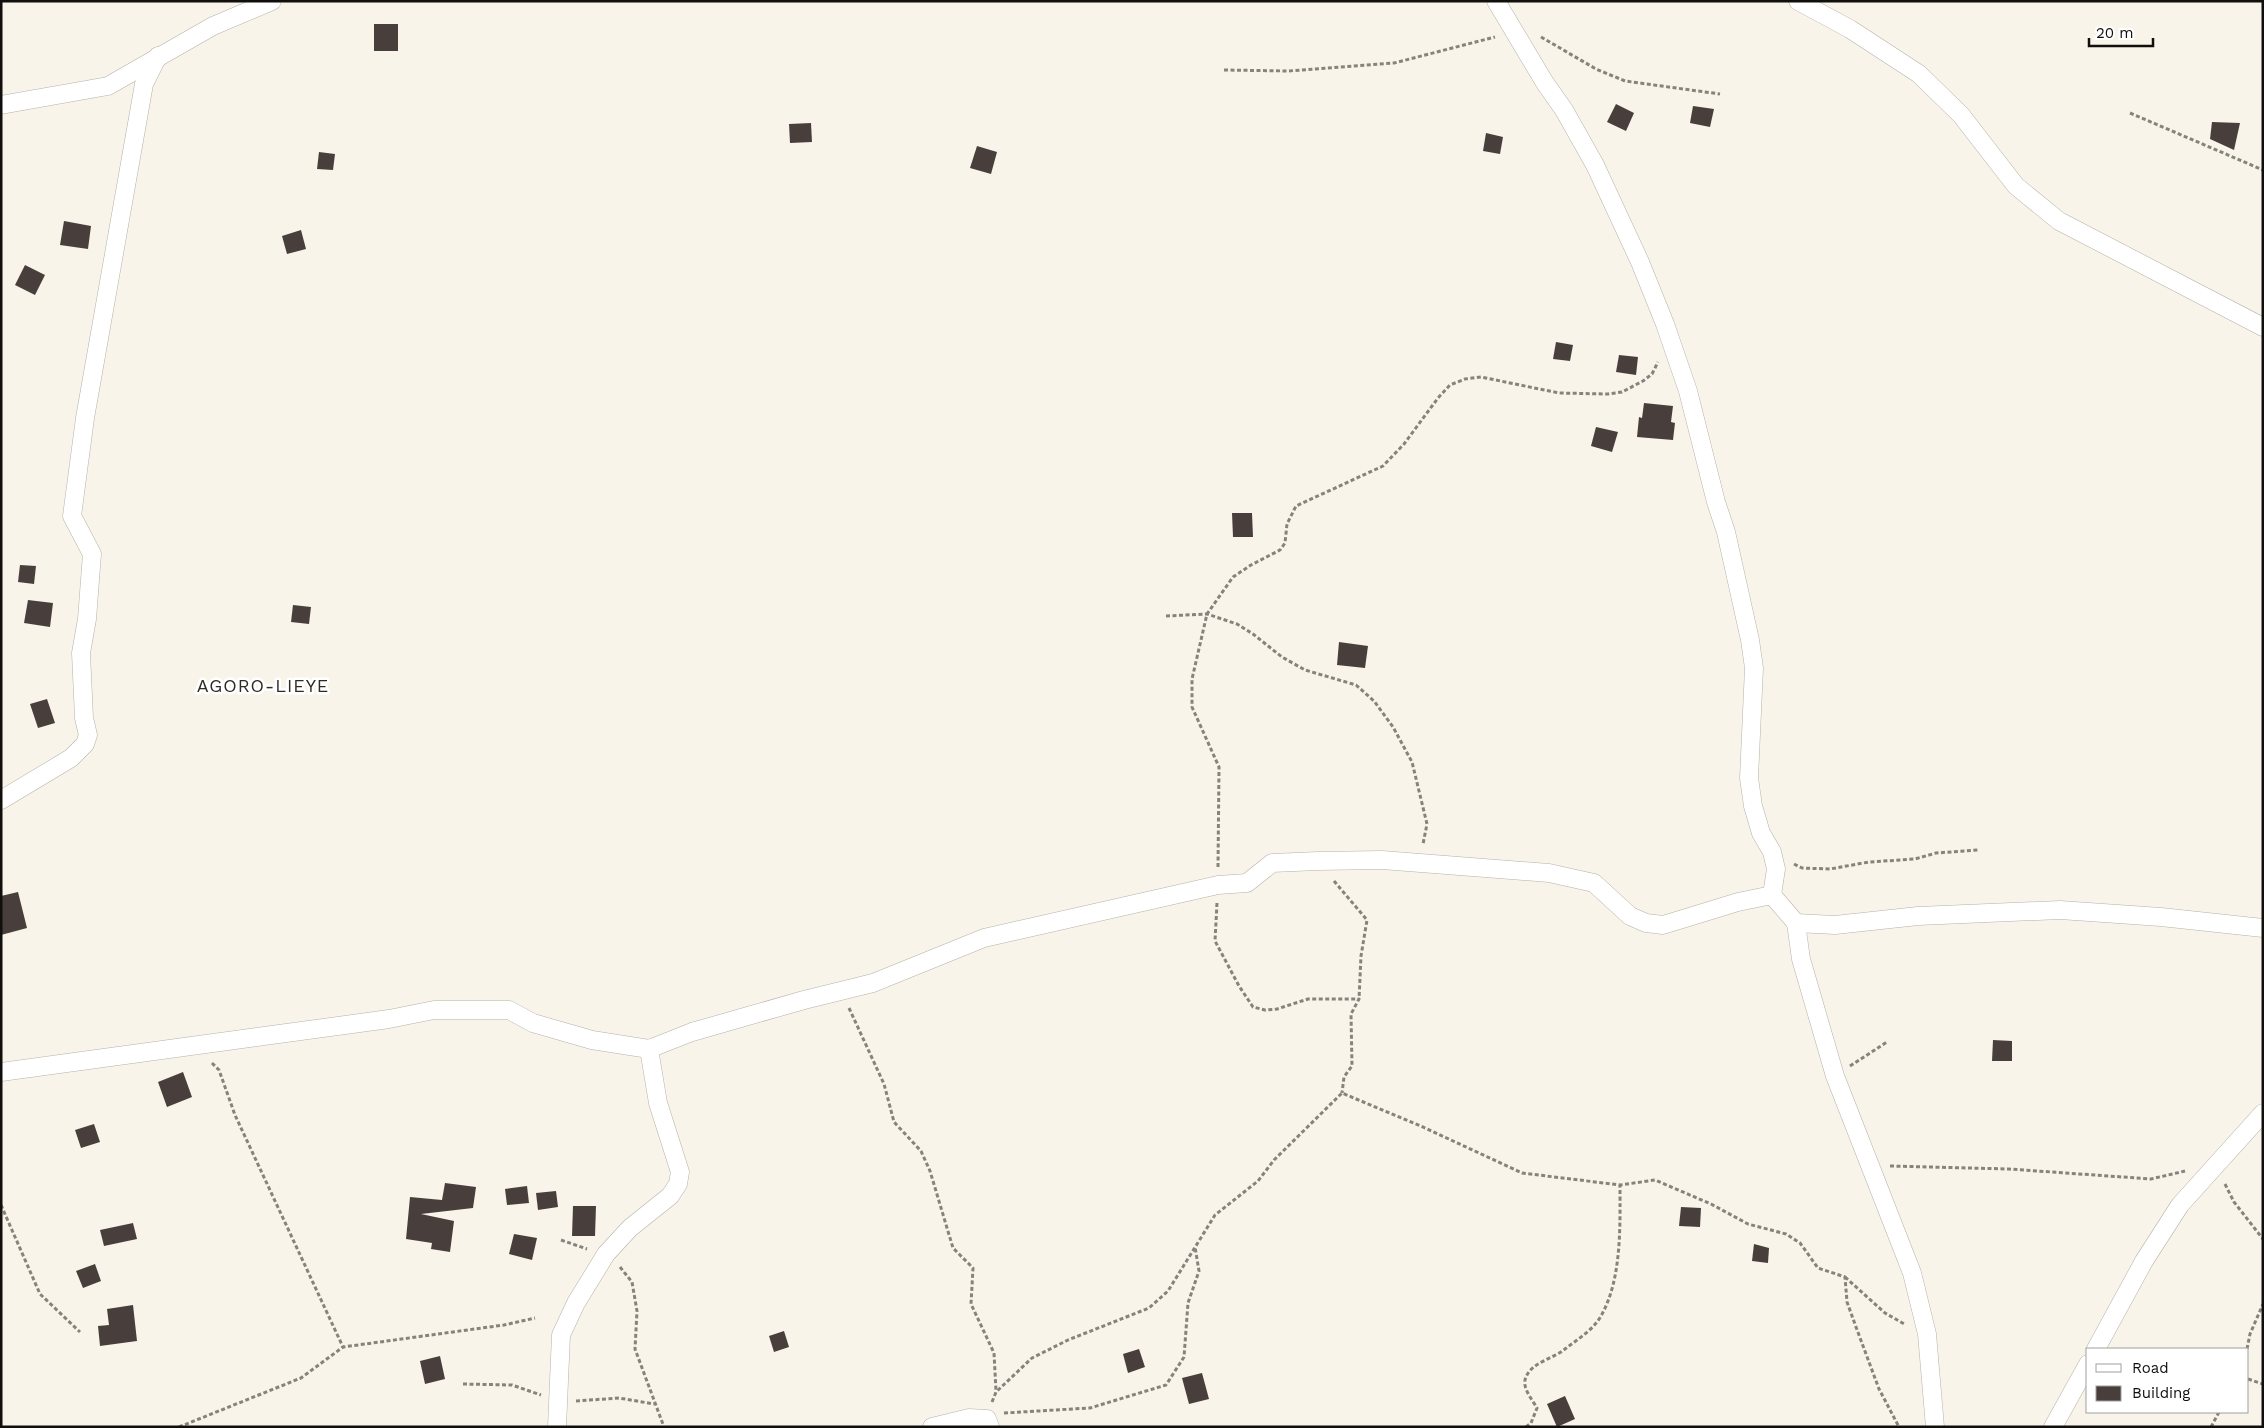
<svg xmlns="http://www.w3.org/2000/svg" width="2264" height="1428" viewBox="0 0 2264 1428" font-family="'Work Sans',sans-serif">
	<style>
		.building { fill: #483f3d }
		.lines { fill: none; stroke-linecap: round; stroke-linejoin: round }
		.street-casing { stroke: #b6b1a8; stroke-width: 19 }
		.path { stroke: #86837c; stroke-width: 3; stroke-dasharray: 4 2.5; stroke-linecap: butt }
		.street { stroke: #fff; stroke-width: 18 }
		.labels { text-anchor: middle; stroke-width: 5; stroke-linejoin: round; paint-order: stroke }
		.quarter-label { font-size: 18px; letter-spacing: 1px; fill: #2f2b24; stroke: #fff }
	</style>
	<rect width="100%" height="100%" fill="#f9f4ea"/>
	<!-- building -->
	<g class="building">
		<rect x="374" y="24" width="24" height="27"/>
		<path d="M 1616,104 L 1634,113 L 1626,131 L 1607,122 Z"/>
		<path d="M 1693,106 L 1714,109 L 1710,127 L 1690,123 Z"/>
		<path d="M 2212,122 L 2240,123 L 2234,150 L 2210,139 Z"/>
		<path d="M 811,123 L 812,142 L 790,143 L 789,124 Z"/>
		<path d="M 1486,133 L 1503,137 L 1500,154 L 1483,151 Z"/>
		<path d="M 977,146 L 997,152 L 991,174 L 970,168 Z"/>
		<path d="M 319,152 L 335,154 L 333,170 L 317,169 Z"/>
		<path d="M 64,221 L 91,226 L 88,249 L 60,245 Z"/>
		<path d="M 301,230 L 306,249 L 287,254 L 282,236 Z"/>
		<path d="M 25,265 L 45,275 L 35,295 L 15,285 Z"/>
		<path d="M 1556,342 L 1573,345 L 1570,361 L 1553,359 Z"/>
		<path d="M 1619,355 L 1638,357 L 1636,375 L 1616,372 Z"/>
		<path d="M 1644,403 L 1673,406 L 1671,422 L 1675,423 L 1673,440 L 1637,437 L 1639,417 L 1642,418 Z"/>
		<path d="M 1596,427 L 1618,432 L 1612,452 L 1591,446 Z"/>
		<path d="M 1232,513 L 1252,513 L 1253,537 L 1233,537 Z"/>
		<path d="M 20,565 L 36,566 L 34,584 L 18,582 Z"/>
		<path d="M 28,600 L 53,603 L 50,627 L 24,623 Z"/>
		<path d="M 293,605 L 311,607 L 309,624 L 291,622 Z"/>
		<path d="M 1339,642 L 1368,646 L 1365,668 L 1337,665 Z"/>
		<path d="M 47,699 L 55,723 L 38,728 L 30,704 Z"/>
		<path d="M 18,892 L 27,928 L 1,935 L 1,896 Z"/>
		<path d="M 1993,1040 L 2012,1041 L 2012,1061 L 1992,1061 Z"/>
		<path d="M 183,1072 L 192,1097 L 167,1107 L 158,1082 Z"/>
		<path d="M 94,1124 L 100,1142 L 81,1148 L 75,1130 Z"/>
		<path d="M 445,1183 L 476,1187 L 473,1208 L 421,1214 L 454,1221 L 450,1252 L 431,1249 L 432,1243 L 406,1239 L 410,1197 L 442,1200 Z"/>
		<path d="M 527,1186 L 529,1203 L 507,1205 L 505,1189 Z"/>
		<path d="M 556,1191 L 558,1207 L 538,1210 L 536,1193 Z"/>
		<path d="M 573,1206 L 596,1206 L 595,1236 L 572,1236 Z"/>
		<path d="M 1681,1207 L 1701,1208 L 1700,1227 L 1679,1226 Z"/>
		<path d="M 133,1223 L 137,1239 L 104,1246 L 100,1230 Z"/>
		<path d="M 514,1234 L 537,1238 L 532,1260 L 509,1254 Z"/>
		<path d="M 1754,1244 L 1769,1248 L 1768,1263 L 1752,1261 Z"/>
		<path d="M 95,1264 L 101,1281 L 83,1288 L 76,1271 Z"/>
		<path d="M 133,1305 L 137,1341 L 100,1346 L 98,1326 L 109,1325 L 107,1309 Z"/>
		<path d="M 784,1331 L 789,1347 L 774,1352 L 769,1336 Z"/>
		<path d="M 1139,1349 L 1145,1367 L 1128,1373 L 1123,1354 Z"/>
		<path d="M 440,1356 L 445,1379 L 425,1384 L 420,1361 Z"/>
		<path d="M 1202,1373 L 1209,1399 L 1189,1404 L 1182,1378 Z"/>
		<path d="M 1565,1396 L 1575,1419 L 1557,1427 L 1547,1404 Z"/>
	</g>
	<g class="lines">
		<defs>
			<g id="street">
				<path d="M 1496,1 L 1545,83 L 1564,110 L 1595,165 L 1640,262 L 1665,324 L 1688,391 L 1716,502 L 1726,532 L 1750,640 L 1754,668 L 1749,778 L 1753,806 L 1761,833 L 1772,852 L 1776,869 L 1772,895"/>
				<path d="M 1798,1 L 1850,29 L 1919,74 L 1961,115 L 2016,186 L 2059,221 L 2263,327"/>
				<path d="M 1,105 L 108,86 L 213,26 L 272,1"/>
				<path d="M 1,800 L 71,758 L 85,744 L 88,735 L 84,718 L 81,653 L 87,619 L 92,554 L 72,516 L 85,418 L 144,84 L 158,56"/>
				<path d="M 1772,895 L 1796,923 L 1835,925 L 1918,916 L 2060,910 L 2161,917 L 2263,928"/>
				<path d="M 1796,923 L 1801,959 L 1835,1076 L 1912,1273 L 1927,1334 L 1935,1427"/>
				<path d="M 1,1072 L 389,1019 L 434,1010 L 509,1010 L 533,1023 L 592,1040 L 649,1049 L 692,1032 L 804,1000 L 873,983 L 984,938 L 1218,885 L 1247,883 L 1272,863 L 1318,861 L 1382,860 L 1549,873 L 1594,883 L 1630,916 L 1646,923 L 1663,925 L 1738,902 L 1772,895"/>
				<path d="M 2096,1349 L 2144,1261 L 2180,1205 L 2263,1113"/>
				<path d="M 557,1427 L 561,1335 L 576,1303 L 606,1254 L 630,1228 L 670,1196 L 678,1184 L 680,1172 L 658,1103 L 649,1049"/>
				<path d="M 932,1427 L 969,1418 L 987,1419 L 990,1427"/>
				<path d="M 2053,1427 L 2088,1364"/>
			</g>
		</defs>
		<!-- street casing -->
		<use href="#street" class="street-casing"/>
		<!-- path -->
		<g class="path">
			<path d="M 1541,37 L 1596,69 L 1625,81 L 1720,94"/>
			<path d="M 1224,70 L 1288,71 L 1394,63 L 1495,37"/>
			<path d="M 2130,113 L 2263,170"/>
			<path d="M 1166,616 L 1207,614 L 1237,624 L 1253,634 L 1282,657 L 1305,670 L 1356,685 L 1374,701 L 1393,727 L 1412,762 L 1427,824 L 1423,844"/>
			<path d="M 1794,864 L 1802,868 L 1830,869 L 1869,862 L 1915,859 L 1936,853 L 1978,850"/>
			<path d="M 1218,867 L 1219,767 L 1192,707 L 1192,679 L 1207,614 L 1233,577 L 1251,565 L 1280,550 L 1285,543 L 1287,524 L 1296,506 L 1383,466 L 1404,444 L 1438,398 L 1450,385 L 1465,379 L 1481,377 L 1559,393 L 1608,394 L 1622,392 L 1643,381 L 1652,374 L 1658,362"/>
			<path d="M 1334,881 L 1367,920 L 1361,956 L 1359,999"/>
			<path d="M 1217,903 L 1215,941 L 1239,986 L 1253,1007 L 1265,1010 L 1277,1009 L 1308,999 L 1359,999 L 1351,1014 L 1352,1066 L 1344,1077 L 1342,1093"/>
			<path d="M 849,1008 L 884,1084 L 894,1122 L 921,1151 L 930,1171 L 953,1248 L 973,1268 L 971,1304 L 994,1353 L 996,1391"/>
			<path d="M 212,1063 L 219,1070 L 235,1115 L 343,1347 L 504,1325 L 535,1318"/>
			<path d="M 1850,1066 L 1887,1042"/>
			<path d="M 1890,1166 L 2009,1169 L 2151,1179 L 2185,1171"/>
			<path d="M 2225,1184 L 2234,1202 L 2263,1239"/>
			<path d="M 1,1205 L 40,1294 L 80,1332"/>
			<path d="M 561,1240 L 587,1249"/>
			<path d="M 620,1267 L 632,1282 L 637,1311 L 635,1349 L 664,1427"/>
			<path d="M 1845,1277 L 1885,1313 L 1906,1325"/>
			<path d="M 2247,1349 L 2250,1334 L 2263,1304"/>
			<path d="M 2248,1379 L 2263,1384"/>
			<path d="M 463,1384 L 512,1385 L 541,1395"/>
			<path d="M 576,1401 L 619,1398 L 654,1404"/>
			<path d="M 992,1402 L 996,1392 L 1032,1358 L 1068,1340 L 1149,1308 L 1168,1291 L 1215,1215 L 1258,1181 L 1274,1160 L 1342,1093 L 1423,1127 L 1522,1173 L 1620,1185 L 1655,1180 L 1711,1204 L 1748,1224 L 1786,1234 L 1800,1243 L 1818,1268 L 1845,1277 L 1847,1302 L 1856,1327 L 1879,1389 L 1899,1427"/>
			<path d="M 1004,1413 L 1090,1408 L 1166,1385 L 1184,1357 L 1188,1303 L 1199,1271 L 1195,1247"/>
			<path d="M 179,1427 L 301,1378 L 343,1347"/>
			<path d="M 1526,1427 L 1531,1423 L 1537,1408 C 1532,1399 1521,1387 1526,1377 C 1532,1362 1553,1359 1565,1349 C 1578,1339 1593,1330 1601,1316 C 1622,1279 1620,1226 1620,1185"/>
			<path d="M 2211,1427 L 2219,1412"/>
		</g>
		<!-- street -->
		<use href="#street" class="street"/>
	</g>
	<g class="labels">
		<!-- quarter labels -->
		<g class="quarter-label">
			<text x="263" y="692">AGORO-LIEYE</text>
		</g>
	</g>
	<!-- border -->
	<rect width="2264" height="1428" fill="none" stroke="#110f0c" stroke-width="5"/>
	<!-- legend -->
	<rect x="2086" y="1348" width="162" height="65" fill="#ffffff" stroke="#a09f9e"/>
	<rect x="2096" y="1364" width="25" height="8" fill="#ffffff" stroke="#a09f9e"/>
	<text x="2132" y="1373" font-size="15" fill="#110f0c">Road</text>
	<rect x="2096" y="1386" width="25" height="15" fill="#483f3d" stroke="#a09f9e"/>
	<text x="2132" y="1398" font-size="15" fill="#110f0c">Building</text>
	<!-- scale -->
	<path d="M2089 38v8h64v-8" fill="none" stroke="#110f0c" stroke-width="2.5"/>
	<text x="2096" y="38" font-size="15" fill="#110f0c" stroke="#ffffff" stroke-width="4" paint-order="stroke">20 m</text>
</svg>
